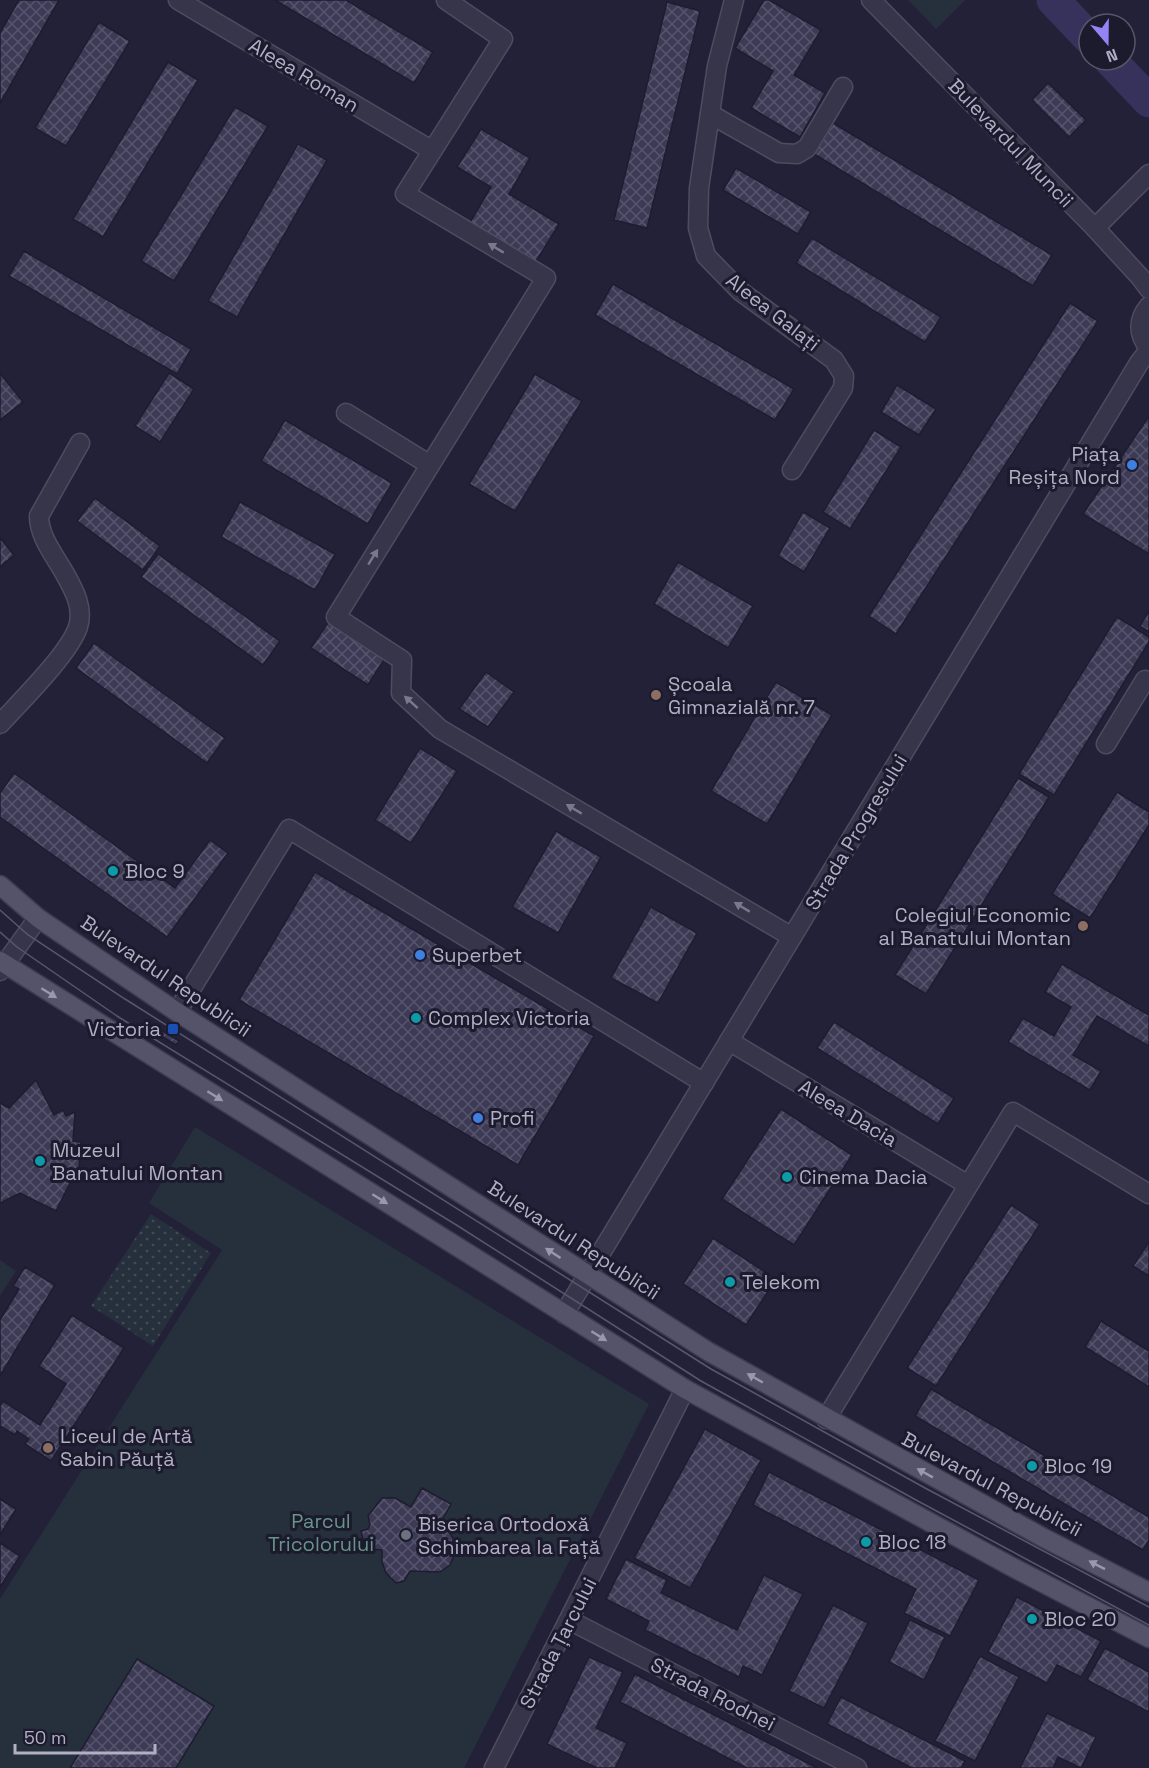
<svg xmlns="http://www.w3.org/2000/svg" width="1149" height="1768" viewBox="0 0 1149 1768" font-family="'Space Grotesk',sans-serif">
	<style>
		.grass { fill: url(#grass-dots) }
		.green { fill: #262f3c }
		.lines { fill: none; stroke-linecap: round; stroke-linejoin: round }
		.river { stroke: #36325b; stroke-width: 33 }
		.building { fill: url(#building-cross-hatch); stroke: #1e1c2f; stroke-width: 1.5 }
		.minor-casing { stroke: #4f4c60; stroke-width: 21 }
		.major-casing { stroke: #3d3b4f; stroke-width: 21 }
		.minor { stroke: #373549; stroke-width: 18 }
		.major { stroke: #555369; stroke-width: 18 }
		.tram { stroke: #595770; stroke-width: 1.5 }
		.oneway { fill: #7b788d }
		.oneway2 { fill: #9b98ae }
		.shop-dot { fill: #3f7fe0; stroke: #1c1a2d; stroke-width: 2 }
		.education-dot { fill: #8d6e63; stroke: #1c1a2d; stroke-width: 2 }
		.culture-dot { fill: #0f9aa8; stroke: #1c1a2d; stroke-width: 2 }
		.transit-dot { fill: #1a4fb4; stroke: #1c1a2d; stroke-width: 2 }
		.worship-dot { fill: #6b7280; stroke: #1c1a2d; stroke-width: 2 }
		.labels { text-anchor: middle; stroke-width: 6; stroke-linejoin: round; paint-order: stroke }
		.street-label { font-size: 20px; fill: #b2afc5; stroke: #1c1a2d }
		.poi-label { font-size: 20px; fill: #b2afc5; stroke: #1c1a2d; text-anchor: start }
		.park-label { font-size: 20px; fill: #679589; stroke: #1c1a2d }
	</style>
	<defs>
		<pattern id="grass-dots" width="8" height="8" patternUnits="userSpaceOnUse" patternTransform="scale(1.5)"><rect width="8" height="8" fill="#262f3c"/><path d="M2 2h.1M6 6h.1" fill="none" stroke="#434b57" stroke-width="1.8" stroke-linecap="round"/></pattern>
		<pattern id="building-cross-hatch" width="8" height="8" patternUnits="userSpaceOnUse" patternTransform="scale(1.5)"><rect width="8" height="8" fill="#3d3a56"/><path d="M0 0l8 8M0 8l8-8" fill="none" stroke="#57546d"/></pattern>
	</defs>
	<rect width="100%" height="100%" fill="#232138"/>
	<!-- grass -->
	<path class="grass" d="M 151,1214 L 211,1253 L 153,1346 L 91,1306 Z"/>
	<!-- green -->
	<g class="green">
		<path d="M 908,0 L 965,0 L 936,29 Z"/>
		<path d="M 195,1127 L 649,1404 L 464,1768 L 0,1768 L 0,1599 L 222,1250 L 149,1203 Z"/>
		<path d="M 0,1260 L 16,1271 L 0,1296 Z"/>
	</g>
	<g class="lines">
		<!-- river -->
		<g class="river">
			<path d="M 1053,0 L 1089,38"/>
			<path d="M 1110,60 L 1149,101"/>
		</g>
	</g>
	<!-- building -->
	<g class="building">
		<path d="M 19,0 L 59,0 L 0,103 L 0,33 Z"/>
		<path d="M 275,0 L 346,0 L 433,52 L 414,83 Z"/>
		<path d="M 764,0 L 769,0 L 821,30 L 794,75 L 825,93 L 800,137 L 751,108 L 773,71 L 735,48 Z"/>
		<path d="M 667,2 L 700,11 L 647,228 L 614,220 Z"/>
		<path d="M 99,22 L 130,41 L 66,146 L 35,128 Z"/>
		<path d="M 168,62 L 198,80 L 103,237 L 73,219 Z"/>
		<path d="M 1048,83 L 1086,120 L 1069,137 L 1032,100 Z"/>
		<path d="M 235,107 L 268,126 L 174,281 L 141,261 Z"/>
		<path d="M 833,123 L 1052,255 L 1033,286 L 814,154 Z"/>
		<path d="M 481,129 L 530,158 L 509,194 L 559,224 L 535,263 L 469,224 L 491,187 L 457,167 Z"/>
		<path d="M 298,144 L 327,160 L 237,317 L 208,301 Z"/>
		<path d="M 736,168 L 811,212 L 798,234 L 723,190 Z"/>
		<path d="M 812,238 L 941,317 L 925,342 L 796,263 Z"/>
		<path d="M 24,251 L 191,349 L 177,374 L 9,276 Z"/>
		<path d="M 613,284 L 794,389 L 775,420 L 595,315 Z"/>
		<path d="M 1070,303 L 1098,321 L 896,634 L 869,616 Z"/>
		<path d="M 0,373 L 23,402 L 0,420 Z"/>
		<path d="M 169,373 L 194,389 L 160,442 L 135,426 Z"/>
		<path d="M 535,374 L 582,401 L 515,511 L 469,484 Z"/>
		<path d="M 897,385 L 936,409 L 919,435 L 881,412 Z"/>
		<path d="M 1149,416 L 1149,554 L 1083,514 Z"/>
		<path d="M 285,420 L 392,483 L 368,524 L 261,461 Z"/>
		<path d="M 874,430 L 901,447 L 850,529 L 823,512 Z"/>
		<path d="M 95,498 L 160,546 L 143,570 L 77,521 Z"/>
		<path d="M 240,502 L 335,554 L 315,590 L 221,537 Z"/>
		<path d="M 803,512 L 830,528 L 804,572 L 778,556 Z"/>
		<path d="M 0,538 L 14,555 L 0,567 Z"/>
		<path d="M 158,554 L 280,641 L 263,665 L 141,577 Z"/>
		<path d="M 678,562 L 753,606 L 728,648 L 654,604 Z"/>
		<path d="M 1149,611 L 1149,632 L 1140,626 Z"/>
		<path d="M 1117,617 L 1149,637 L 1149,642 L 1054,795 L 1019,774 Z"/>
		<path d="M 329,621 L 385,658 L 368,685 L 311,648 Z"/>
		<path d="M 94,643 L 225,738 L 207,763 L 76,668 Z"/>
		<path d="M 486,672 L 514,692 L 488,727 L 459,709 Z"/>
		<path d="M 776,682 L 832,715 L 767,824 L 711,791 Z"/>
		<path d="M 420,748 L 457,771 L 411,843 L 375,820 Z"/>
		<path d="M 14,773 L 175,888 L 210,840 L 228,853 L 167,937 L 0,817 L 0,793 Z"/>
		<path d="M 1018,778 L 1049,797 L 926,994 L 895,975 Z"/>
		<path d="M 1117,792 L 1149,812 L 1149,825 L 1090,918 L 1052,894 Z"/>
		<path d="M 556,831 L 601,857 L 558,933 L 512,907 Z"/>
		<path d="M 315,872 L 594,1036 L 518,1165 L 239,1000 Z"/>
		<path d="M 651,907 L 697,933 L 658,1003 L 611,978 Z"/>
		<path d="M 1062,964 L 1149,1015 L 1149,1046 L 1097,1016 L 1073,1055 L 1101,1071 L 1090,1090 L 1008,1042 L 1023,1018 L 1054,1036 L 1071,1007 L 1045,992 Z"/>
		<path d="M 834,1022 L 954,1098 L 938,1124 L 817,1048 Z"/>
		<path d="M 161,1030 L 179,1041 L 176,1045 L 158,1034 Z"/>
		<path d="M 36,1080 L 54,1115 L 63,1110 L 66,1116 L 75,1112 L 73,1141 L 81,1142 L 78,1182 L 71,1181 L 56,1211 L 20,1193 L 0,1203 L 0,1103 L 9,1108 Z"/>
		<path d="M 781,1109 L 852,1155 L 794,1245 L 722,1199 Z"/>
		<path d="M 1011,1205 L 1040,1224 L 936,1386 L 907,1368 Z"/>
		<path d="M 713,1238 L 776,1279 L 746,1325 L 683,1284 Z"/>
		<path d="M 1149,1242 L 1149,1276 L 1133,1266 Z"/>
		<path d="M 25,1267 L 55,1285 L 0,1376 L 0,1320 L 19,1289 L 13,1286 Z"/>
		<path d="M 72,1315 L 124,1348 L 51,1461 L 25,1444 L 29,1439 L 17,1431 L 15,1435 L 0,1426 L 0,1406 L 3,1401 L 40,1425 L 66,1384 L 39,1366 Z"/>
		<path d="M 1101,1321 L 1149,1351 L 1149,1387 L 1085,1347 Z"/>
		<path d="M 931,1389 L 1149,1517 L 1149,1540 L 1143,1550 L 915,1416 Z"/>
		<path d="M 705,1429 L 761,1460 L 690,1588 L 634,1558 Z"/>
		<path d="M 769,1472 L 979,1580 L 950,1636 L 904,1613 L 916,1589 L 753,1505 Z"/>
		<path d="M 422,1488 L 451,1504 L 442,1520 L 453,1538 L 453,1558 L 450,1565 L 440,1572 L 410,1571 L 404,1581 L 396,1583 L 386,1573 L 382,1562 L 382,1550 L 368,1549 L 365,1547 L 361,1531 L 368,1529 L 370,1525 L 368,1516 L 382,1498 L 395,1498 L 411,1507 Z"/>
		<path d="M 0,1499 L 16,1509 L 0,1535 Z"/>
		<path d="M 0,1543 L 20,1556 L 0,1587 Z"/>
		<path d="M 626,1559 L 667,1580 L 661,1593 L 737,1630 L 764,1575 L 803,1594 L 762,1675 L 743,1666 L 739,1677 L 645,1630 L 649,1621 L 606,1599 Z"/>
		<path d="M 1017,1597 L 1101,1641 L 1081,1677 L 1057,1665 L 1047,1683 L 988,1652 Z"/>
		<path d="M 833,1605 L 868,1623 L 824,1708 L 789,1691 Z"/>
		<path d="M 910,1620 L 945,1637 L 924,1680 L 889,1662 Z"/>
		<path d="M 1105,1648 L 1149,1672 L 1149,1712 L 1087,1680 Z"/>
		<path d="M 980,1656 L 1019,1677 L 975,1761 L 935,1741 Z"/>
		<path d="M 589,1657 L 623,1672 L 596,1728 L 627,1743 L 615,1768 L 597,1768 L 547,1744 Z"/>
		<path d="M 137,1659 L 214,1706 L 176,1768 L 70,1768 Z"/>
		<path d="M 635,1674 L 817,1768 L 747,1768 L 620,1702 Z"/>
		<path d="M 841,1697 L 965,1761 L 961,1768 L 912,1768 L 827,1724 Z"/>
		<path d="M 1047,1713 L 1096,1737 L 1081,1768 L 1058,1757 L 1053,1768 L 1020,1768 Z"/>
	</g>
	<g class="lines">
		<defs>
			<g id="minor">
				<path d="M 178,0 L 431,150"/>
				<path d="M 446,0 L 503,39 L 405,194 L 546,278 L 336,617 L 402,660 L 401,693 L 440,729 L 792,937"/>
				<path d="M 734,0 L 717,66 L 699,188 L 698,228 L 706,256 L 740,291 L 834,360 L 844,376 L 843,388 L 792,470"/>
				<path d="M 871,0 L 1095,228 L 1140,277 L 1149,289"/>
				<path d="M 710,114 L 779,153 L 797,154 L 807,148 L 843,87"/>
				<path d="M 1095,228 L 1149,174"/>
				<path d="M 1149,306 C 1138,319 1137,334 1149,348"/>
				<path d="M 346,413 L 430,465"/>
				<path d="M 0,724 C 20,702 69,654 78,627 C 84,608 74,590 65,574 C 55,556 39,537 39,516 L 80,443"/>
				<path d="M 1106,744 L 1145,680 L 1149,682"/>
				<path d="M 0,971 L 38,918"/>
				<path d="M 177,1012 L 289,829 L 704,1083"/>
				<path d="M 729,1041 L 968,1185"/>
				<path d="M 564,1314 L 1139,363 L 1149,350"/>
				<path d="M 826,1419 L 1013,1112 L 1149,1194"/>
				<path d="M 569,1620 L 857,1768"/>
				<path d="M 494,1768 L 685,1389"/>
			</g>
			<g id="major">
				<path d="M 0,885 L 38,918 L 177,1012 L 709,1352 L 1042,1537 L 1149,1592"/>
				<path d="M 0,961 L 685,1389 L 1016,1569 L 1149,1638"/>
			</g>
		</defs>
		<!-- minor casing -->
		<use href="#minor" class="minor-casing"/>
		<!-- major casing -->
		<use href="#major" class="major-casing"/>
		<!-- minor -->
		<use href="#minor" class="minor"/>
		<!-- major -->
		<use href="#major" class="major"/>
		<!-- tram -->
		<g class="tram">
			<path d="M 0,910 L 27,934 L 125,999 L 711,1369 L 925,1488 L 1149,1607"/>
			<path d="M 0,932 L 17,947 L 117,1016 L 458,1226 L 701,1381 L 916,1500 L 1149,1625"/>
		</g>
	</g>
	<!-- one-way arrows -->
	<defs><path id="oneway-solid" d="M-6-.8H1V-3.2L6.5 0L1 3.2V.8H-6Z" transform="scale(1.5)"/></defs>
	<g class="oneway">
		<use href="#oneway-solid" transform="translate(496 248) rotate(-149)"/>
		<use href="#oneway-solid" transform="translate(373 557) rotate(-58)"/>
		<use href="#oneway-solid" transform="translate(411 702) rotate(-138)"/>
		<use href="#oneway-solid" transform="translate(574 809) rotate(-149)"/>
		<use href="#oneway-solid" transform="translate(742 907) rotate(-149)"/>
	</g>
	<g class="oneway2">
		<use href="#oneway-solid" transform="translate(49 993) rotate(32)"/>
		<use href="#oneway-solid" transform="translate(215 1096) rotate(32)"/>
		<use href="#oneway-solid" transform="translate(380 1199) rotate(32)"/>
		<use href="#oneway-solid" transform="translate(553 1253) rotate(-147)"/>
		<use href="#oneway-solid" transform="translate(599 1336) rotate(32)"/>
		<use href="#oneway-solid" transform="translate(755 1378) rotate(-150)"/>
		<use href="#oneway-solid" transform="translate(925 1473) rotate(-151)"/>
		<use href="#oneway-solid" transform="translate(1097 1565) rotate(-153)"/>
	</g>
	<!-- markers -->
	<g class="shop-dot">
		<circle cx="1132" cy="465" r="6"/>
		<circle cx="420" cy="955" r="6"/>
		<circle cx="478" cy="1118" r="6"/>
	</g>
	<g class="education-dot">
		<circle cx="656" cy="695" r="6"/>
		<circle cx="1083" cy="926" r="6"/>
		<circle cx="48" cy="1448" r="6"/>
	</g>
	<g class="culture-dot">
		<circle cx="113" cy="871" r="6"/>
		<circle cx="416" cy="1018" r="6"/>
		<circle cx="40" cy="1161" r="6"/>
		<circle cx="787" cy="1177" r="6"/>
		<circle cx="730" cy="1282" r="6"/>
		<circle cx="1032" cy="1466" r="6"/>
		<circle cx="866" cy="1542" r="6"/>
		<circle cx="1032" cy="1619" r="6"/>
	</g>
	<rect class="transit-dot" x="167" y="1023" width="12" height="12" rx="3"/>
	<circle class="worship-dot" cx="406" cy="1535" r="6"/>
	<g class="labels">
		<!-- street labels -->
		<g class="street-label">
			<text transform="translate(304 75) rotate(31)" y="7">Aleea Roman</text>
			<text transform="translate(1011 143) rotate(46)" y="7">Bulevardul Muncii</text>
			<text transform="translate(773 312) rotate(38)" y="7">Aleea Galați</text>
			<text transform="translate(856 832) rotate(-59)" y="7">Strada Progresului</text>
			<text transform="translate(166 976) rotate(34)" y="7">Bulevardul Republicii</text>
			<text transform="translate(848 1113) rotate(31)" y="7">Aleea Dacia</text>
			<text transform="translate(574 1240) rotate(33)" y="7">Bulevardul Republicii</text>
			<text transform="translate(992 1484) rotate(28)" y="7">Bulevardul Republicii</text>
			<text transform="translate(558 1643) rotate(-63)" y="7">Strada Țarcului</text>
			<text transform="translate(713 1694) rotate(27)" y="7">Strada Rodnei</text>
		</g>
		<!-- poi labels -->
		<g class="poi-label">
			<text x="1120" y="461" text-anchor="end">Piața<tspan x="1120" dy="23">Reșița Nord</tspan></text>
			<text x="668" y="691">Școala<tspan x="668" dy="23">Gimnazială nr. 7</tspan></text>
			<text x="125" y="878">Bloc 9</text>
			<text x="1071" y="922" text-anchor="end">Colegiul Economic<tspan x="1071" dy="23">al Banatului Montan</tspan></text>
			<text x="432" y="962">Superbet</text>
			<text x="428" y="1025">Complex Victoria</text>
			<text x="161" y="1036" text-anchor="end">Victoria</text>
			<text x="490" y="1125">Profi</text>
			<text x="52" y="1157">Muzeul<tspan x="52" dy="23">Banatului Montan</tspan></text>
			<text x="799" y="1184">Cinema Dacia</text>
			<text x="742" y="1289">Telekom</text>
			<text x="60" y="1443">Liceul de Artă<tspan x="60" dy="23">Sabin Păuță</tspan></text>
			<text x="1044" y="1473">Bloc 19</text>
			<text x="418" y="1531">Biserica Ortodoxă<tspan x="418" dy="23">Schimbarea la Față</tspan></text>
			<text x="878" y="1549">Bloc 18</text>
			<text x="1044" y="1626">Bloc 20</text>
		</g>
		<!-- park labels -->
		<g class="park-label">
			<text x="321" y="1528">Parcul<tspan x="321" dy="23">Tricolorului</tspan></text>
		</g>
	</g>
	<!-- north arrow -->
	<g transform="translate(1107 42) rotate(160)"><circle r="28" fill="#1c1a2d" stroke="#58566a" stroke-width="1.5"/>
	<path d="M0-4.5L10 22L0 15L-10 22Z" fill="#9384f5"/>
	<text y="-9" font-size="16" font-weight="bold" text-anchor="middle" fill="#b2afc5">N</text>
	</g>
	<!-- scale -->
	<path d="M15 1744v9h140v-9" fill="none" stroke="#b2afc5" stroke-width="3"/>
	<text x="24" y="1744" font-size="18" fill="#b2afc5" stroke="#1c1a2d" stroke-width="4.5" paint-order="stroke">50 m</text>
</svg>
